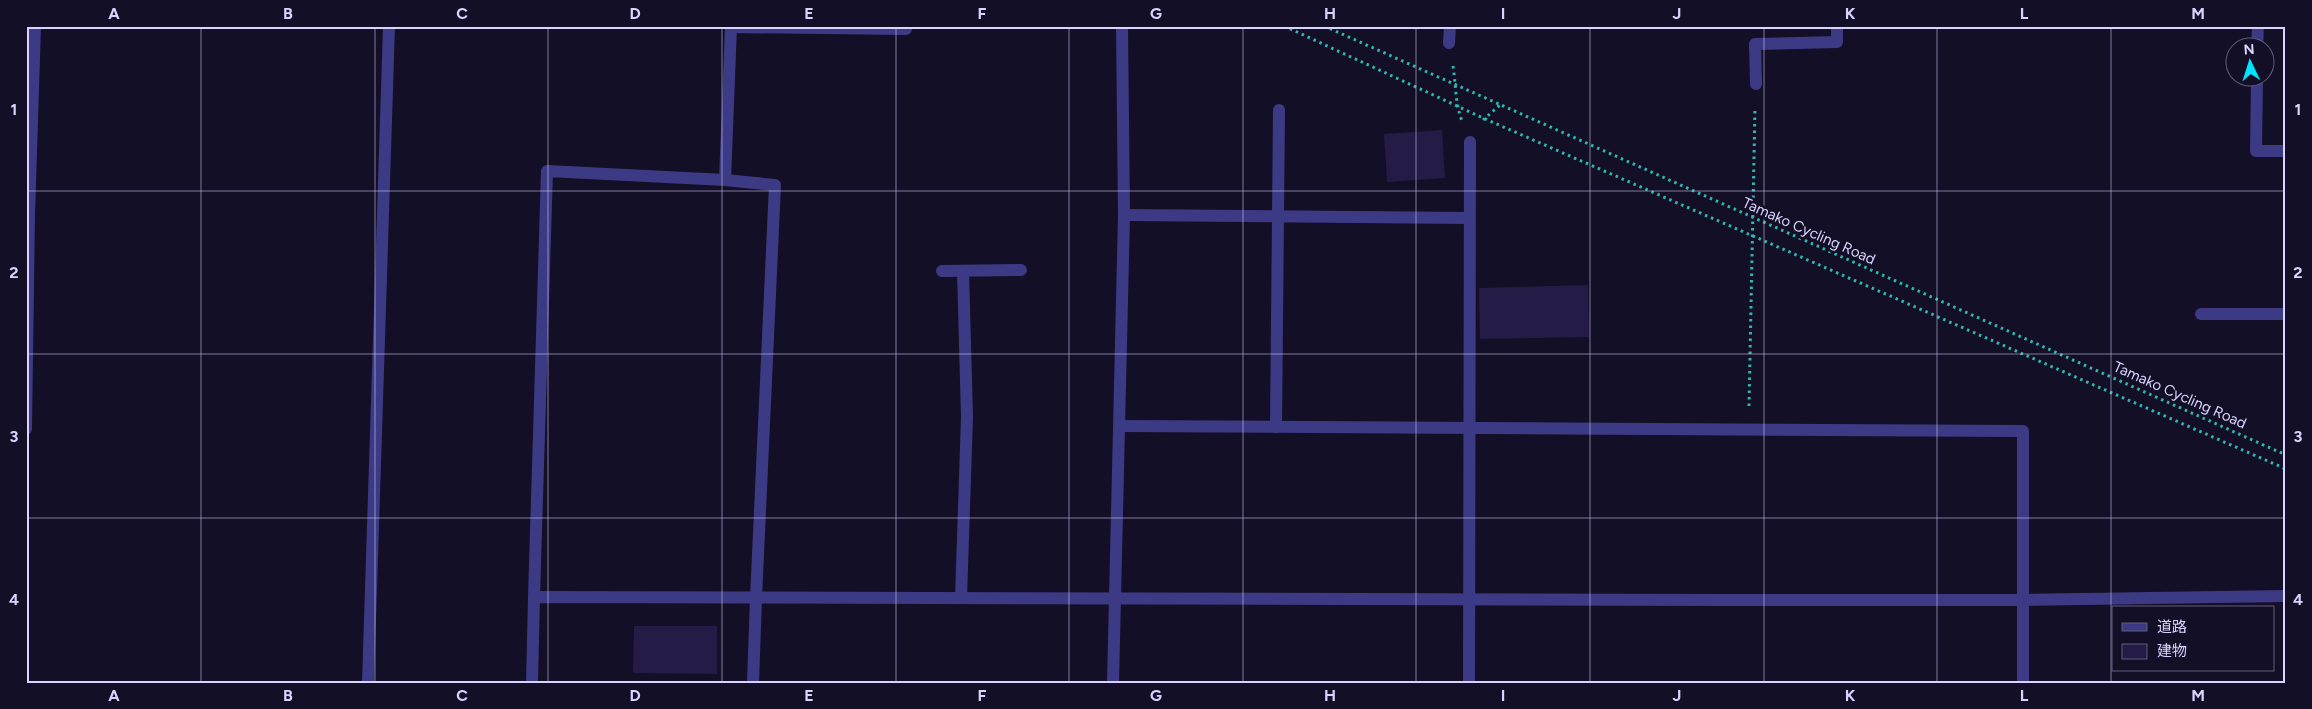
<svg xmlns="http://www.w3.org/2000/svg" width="2312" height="709" viewBox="0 0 2312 709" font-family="Figtree,'Noto Sans JP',sans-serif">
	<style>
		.building { fill: #241b47 }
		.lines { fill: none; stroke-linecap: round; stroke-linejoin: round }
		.path { stroke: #2fb8b0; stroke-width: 3; stroke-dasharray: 2.5 4; stroke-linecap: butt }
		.lane { stroke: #3d3a85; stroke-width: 12 }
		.street { stroke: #3d3a85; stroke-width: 12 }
		.grid { fill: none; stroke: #d9d4ff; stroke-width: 1; stroke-opacity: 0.55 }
		.labels { text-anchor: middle; stroke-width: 5; stroke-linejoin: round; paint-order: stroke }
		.street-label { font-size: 15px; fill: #d9d4ff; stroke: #130f26 }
		.neatline { fill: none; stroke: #d9d4ff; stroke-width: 2 }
		.grid-label { font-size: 16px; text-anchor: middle; font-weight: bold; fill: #d9d4ff }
	</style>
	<rect width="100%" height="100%" fill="#130f26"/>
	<!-- building -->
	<g class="building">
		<path d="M 1442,130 L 1445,178 L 1387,182 L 1384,134 Z"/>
		<path d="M 1588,285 L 1589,337 L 1480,339 L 1479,288 Z"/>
		<path d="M 634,626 L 717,626 L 717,674 L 633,673 Z"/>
	</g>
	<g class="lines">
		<!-- path -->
		<g class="path">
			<path d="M 1284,26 L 1483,118 L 2286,469"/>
			<path d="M 1324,26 L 2286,455"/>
			<path d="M 1453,66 C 1456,85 1455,103 1462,121"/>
			<path d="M 1483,120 L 1500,105"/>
			<path d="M 1749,406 L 1755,108"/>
		</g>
		<!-- lane -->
		<g class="lane">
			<path d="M 731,27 L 906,29 L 906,26"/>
			<path d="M 725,180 L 731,26"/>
			<path d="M 942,271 L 1021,270"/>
			<path d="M 1276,427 L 1279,110"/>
			<path d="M 26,429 L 29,215 L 35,26"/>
			<path d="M 534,597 L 547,171 L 725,180 L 775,185 L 756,598"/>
			<path d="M 961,598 L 967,417 L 963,271"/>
			<path d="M 368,683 L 389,26"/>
		</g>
		<!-- street -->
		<g class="street">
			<path d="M 1449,43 L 1450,26"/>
			<path d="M 2257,48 L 2258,26"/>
			<path d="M 2257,78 L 2256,151 L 2286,151"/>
			<path d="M 1756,84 L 1755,44 L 1837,42 L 1837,26"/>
			<path d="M 1124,215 L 1468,218"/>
			<path d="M 2201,314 L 2286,314"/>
			<path d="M 1120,426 L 2023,431 L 2023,683"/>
			<path d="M 532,683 L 534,597 L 1722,600 L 2023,600 L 2286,596"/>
			<path d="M 753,683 L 756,598"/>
			<path d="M 1113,683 L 1124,215 L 1122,26"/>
			<path d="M 1469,683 L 1470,142"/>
		</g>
	</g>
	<!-- grid -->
	<path class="grid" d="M 201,26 L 201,683M 375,26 L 375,683M 548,26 L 548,683M 722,26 L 722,683M 896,26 L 896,683M 1069,26 L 1069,683M 1243,26 L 1243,683M 1416,26 L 1416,683M 1590,26 L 1590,683M 1764,26 L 1764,683M 1937,26 L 1937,683M 2111,26 L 2111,683M 26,191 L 2286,191M 26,354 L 2286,354M 26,518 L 2286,518"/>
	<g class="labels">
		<!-- street labels -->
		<g class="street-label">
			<text transform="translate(1809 231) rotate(24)" y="5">Tamako Cycling Road</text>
			<text transform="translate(2180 395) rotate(24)" y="5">Tamako Cycling Road</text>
		</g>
	</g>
	<!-- border -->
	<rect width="2312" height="709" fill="none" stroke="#130f26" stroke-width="55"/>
	<!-- legend -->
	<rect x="2112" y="606" width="162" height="65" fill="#130f26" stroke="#625e7d"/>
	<rect x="2122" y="623" width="25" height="8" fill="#3d3a85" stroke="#625e7d"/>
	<text x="2157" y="632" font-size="15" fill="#d9d4ff">道路</text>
	<rect x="2122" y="644" width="25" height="15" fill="#241b47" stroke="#625e7d"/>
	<text x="2157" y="656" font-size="15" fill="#d9d4ff">建物</text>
	<!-- north arrow -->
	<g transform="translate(2250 62) rotate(356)"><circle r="24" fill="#130f26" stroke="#625e7d"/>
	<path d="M0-4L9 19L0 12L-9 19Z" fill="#00e5ff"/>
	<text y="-8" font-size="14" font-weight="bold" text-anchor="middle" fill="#d9d4ff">N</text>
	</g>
	<rect x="28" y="28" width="2256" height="654" class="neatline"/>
	<g class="grid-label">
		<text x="114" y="19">A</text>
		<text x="288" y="19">B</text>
		<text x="462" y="19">C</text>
		<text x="635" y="19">D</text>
		<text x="809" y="19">E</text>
		<text x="982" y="19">F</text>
		<text x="1156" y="19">G</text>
		<text x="1330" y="19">H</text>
		<text x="1503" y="19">I</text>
		<text x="1677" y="19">J</text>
		<text x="1850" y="19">K</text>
		<text x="2024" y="19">L</text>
		<text x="2198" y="19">M</text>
		<text x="14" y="115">1</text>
		<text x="2298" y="115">1</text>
		<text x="14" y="278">2</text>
		<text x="2298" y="278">2</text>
		<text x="14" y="442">3</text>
		<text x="2298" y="442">3</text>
		<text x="14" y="605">4</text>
		<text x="2298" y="605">4</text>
		<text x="114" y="701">A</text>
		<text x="288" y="701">B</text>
		<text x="462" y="701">C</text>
		<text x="635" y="701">D</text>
		<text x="809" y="701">E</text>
		<text x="982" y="701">F</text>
		<text x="1156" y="701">G</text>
		<text x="1330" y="701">H</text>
		<text x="1503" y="701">I</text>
		<text x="1677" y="701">J</text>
		<text x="1850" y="701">K</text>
		<text x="2024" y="701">L</text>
		<text x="2198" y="701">M</text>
	</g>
</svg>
